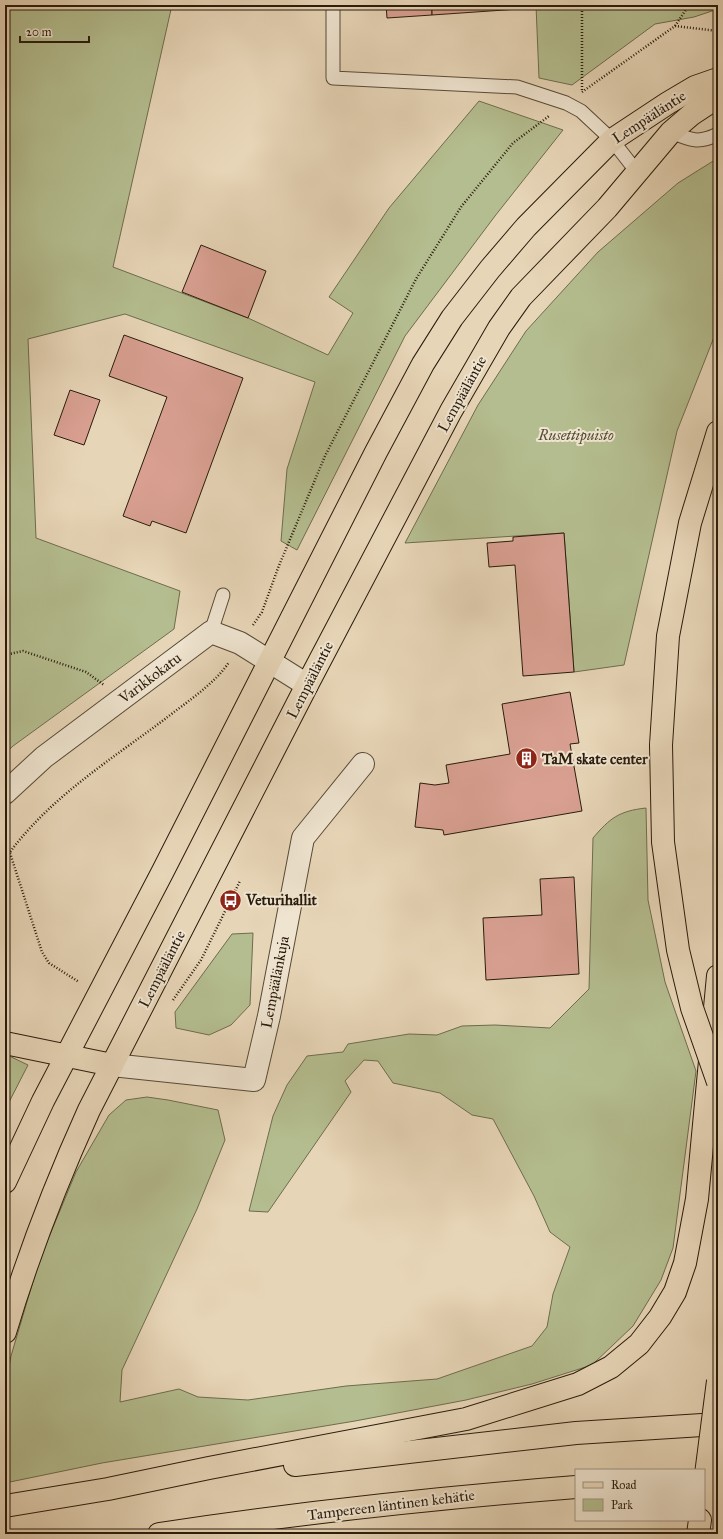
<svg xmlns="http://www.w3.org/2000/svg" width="723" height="1539" viewBox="0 0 723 1539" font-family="'IM FELL Great Primer',serif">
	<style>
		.green { fill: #b4bd8f; stroke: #6e6c4d }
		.building { fill: #d9a092; stroke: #291b0b }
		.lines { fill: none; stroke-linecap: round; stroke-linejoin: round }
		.lane-casing { stroke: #584a36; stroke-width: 15 }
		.street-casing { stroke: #584a36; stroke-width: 24 }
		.primary-casing { stroke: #291b0b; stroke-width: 24 }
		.highway-casing { stroke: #291b0b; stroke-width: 24 }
		.path { stroke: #291b0b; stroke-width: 2.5; stroke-dasharray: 1 2; stroke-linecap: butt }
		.lane { stroke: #efe4d0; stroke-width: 13 }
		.street { stroke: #efe4d0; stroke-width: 22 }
		.primary { stroke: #e7d5b7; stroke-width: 22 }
		.highway { stroke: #e7d5b7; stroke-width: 22 }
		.highway-bridge-casing { stroke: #291b0b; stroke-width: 24; stroke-linecap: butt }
		.highway-bridge { stroke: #e7d5b7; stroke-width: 22 }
		.labels { text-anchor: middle; stroke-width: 4; stroke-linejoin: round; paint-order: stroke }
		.street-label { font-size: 15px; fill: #291b0b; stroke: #efe4d0 }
		.park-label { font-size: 15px; font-style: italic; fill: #534c33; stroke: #efe4d0 }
		.poi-label { font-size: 15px; font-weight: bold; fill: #291b0b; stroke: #efe4d0; text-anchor: start }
	</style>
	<rect width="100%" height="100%" fill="#e7d5b7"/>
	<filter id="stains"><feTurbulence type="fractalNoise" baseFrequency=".005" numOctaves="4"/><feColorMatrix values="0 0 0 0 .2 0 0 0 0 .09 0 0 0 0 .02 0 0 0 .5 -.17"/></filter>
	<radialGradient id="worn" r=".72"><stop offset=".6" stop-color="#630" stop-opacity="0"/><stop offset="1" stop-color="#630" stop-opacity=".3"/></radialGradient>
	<!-- green -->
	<g class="green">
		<path d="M 5,5 L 172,5 L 113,267 L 248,318 L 328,355 L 353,313 L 329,297 L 389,208 L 479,101 L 563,130 L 495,216 L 405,336 L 297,550 L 281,541 L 287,469 L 315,382 L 125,314 L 28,339 L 36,538 L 180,591 L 174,629 L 13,746 L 5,754 Z"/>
		<path d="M 536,5 L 718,5 L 718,9 L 694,17 L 655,24 L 572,85 L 539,78 Z"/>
		<path d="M 718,158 L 718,327 L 677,431 L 624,665 L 574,672 L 564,533 L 405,543 L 478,405 L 526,331 L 598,252 L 678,183 Z"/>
		<path d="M 646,808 L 648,900 L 665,982 L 696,1071 L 673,1248 L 661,1280 L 633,1326 L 592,1365 L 532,1384 L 466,1400 L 355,1421 L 102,1463 L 5,1483 L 5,1388 L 11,1356 L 39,1261 L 76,1172 L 109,1115 L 126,1100 L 147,1097 L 168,1100 L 218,1110 L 225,1140 L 197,1209 L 122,1370 L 120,1402 L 179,1389 L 198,1397 L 248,1400 L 346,1386 L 437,1379 L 532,1346 L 547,1327 L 553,1294 L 570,1247 L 550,1232 L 534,1196 L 493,1119 L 472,1115 L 440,1093 L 393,1083 L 378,1061 L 364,1060 L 345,1081 L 351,1092 L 268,1212 L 249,1211 L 273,1116 L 287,1085 L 307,1056 L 343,1052 L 348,1044 L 409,1034 L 437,1035 L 462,1026 L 495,1025 L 550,1028 L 589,989 L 593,838 C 610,818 619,811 646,808 Z"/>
		<path d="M 253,933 L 250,1005 L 231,1025 L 209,1035 L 176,1028 L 175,1012 L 232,934 Z"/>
		<path d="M 5,1054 L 28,1065 L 5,1110 Z"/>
	</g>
	<!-- building -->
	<g class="building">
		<path d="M 386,5 L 432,5 L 432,15 L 387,18 Z"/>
		<path d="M 432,5 L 519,5 L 519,9 L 432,15 Z"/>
		<path d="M 201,245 L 266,271 L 248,318 L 182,292 Z"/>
		<path d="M 124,335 L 243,378 L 186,533 L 152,521 L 150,526 L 123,516 L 167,397 L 109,376 Z"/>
		<path d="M 70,390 L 100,400 L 84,445 L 54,435 Z"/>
		<path d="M 564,533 L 574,672 L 523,676 L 515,565 L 489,567 L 487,543 L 513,541 L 513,537 Z"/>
		<path d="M 570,692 L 579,743 L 570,744 L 582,811 L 444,835 L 443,830 L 415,827 L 420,783 L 435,785 L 449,783 L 446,765 L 510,754 L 502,704 Z"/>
		<path d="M 574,877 L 579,974 L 486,980 L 483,918 L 542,915 L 540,879 Z"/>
	</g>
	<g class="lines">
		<defs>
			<g id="lane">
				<path d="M 333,5 L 333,78 L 517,87 L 566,103 L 581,111 L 612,140 L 637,172"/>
				<path d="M 671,132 C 690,140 699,144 718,134"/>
				<path d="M 211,632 L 223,595"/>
			</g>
			<g id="street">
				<path d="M 5,793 L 44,757 L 211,632 L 240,643 L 307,685"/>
				<path d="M 112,1065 L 254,1080 L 269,1016 L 303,838 L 363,764"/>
			</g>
			<g id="primary">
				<path d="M 5,1182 L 43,1101 L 163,871 L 376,452 L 423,364 L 452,318 L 490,269 L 526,227 L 612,140 L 668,103 L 695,87 L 718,79"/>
				<path d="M 5,1332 C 28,1255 56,1183 89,1110 L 307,685 L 451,411 L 499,328 L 521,297 L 607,208 L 671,132 L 692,114 L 718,97"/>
			</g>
			<g id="highway">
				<path d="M 661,745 L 668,636 L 690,523 L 718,432"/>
				<path d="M 5,1043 L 112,1065"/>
				<path d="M 295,1465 L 576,1433 L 718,1424"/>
				<path d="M 5,1506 L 108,1489 L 209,1468 L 466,1419 L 578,1384 L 611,1367 L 639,1344 L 660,1317 L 675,1292 L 685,1263 L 697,1199 L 718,976"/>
				<path d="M 159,1534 C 297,1513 437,1498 576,1487"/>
				<path d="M 698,1534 L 700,1520"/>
			</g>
		</defs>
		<!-- lane casing -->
		<use href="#lane" class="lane-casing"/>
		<!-- street casing -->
		<use href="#street" class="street-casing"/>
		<!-- primary casing -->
		<use href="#primary" class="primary-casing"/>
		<!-- highway casing -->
		<use href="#highway" class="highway-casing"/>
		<!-- path -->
		<g class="path">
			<path d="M 582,5 L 582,91"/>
			<path d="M 675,26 L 689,5"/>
			<path d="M 582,92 L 675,26 L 718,31"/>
			<path d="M 253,625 L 262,612 L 278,568 L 325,456 L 416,279 L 461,207 L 513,143 L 549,116"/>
			<path d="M 5,655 L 23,651 L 86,672 L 104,685"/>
			<path d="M 10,853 L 42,952 L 49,963 L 79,982"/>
			<path d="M 5,859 C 46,800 109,761 165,719 C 184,704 216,683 229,662"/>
			<path d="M 173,1000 L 201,960 L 240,881"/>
		</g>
		<!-- lane -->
		<use href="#lane" class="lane"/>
		<!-- street -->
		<use href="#street" class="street"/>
		<!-- primary -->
		<use href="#primary" class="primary"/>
		<!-- highway -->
		<use href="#highway" class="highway"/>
		<defs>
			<g id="highway-bridge">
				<path d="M 661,745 L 663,842 L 678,950 L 692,1008 L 718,1082"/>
				<path d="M 704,1490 L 718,1381"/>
			</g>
		</defs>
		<!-- highway-bridge casing -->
		<use href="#highway-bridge" class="highway-bridge-casing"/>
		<!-- highway-bridge -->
		<use href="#highway-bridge" class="highway-bridge"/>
	</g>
	<!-- icons -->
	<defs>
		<symbol id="building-disc" viewBox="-11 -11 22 22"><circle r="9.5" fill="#8f2418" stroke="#efe4d0"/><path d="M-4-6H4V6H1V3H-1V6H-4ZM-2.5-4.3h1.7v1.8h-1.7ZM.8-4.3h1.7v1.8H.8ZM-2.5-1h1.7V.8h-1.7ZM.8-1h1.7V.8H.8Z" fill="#fff"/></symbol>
		<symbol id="bus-disc" viewBox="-11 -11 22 22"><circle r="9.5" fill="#8f2418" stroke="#efe4d0"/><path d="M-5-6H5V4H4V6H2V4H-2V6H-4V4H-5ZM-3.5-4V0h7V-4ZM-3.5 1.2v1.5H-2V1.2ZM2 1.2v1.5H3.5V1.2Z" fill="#fff"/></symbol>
	</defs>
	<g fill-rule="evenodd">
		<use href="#building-disc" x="514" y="746" width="25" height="25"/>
		<use href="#bus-disc" x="218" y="888" width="25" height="25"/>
	</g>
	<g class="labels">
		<!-- street labels -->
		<g class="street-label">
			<text transform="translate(649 117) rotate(-33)" y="5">Lempääläntie</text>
			<text transform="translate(462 394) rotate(-61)" y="5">Lempääläntie</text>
			<text transform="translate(150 678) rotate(-37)" y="5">Varikkokatu</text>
			<text transform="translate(310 680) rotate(-63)" y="5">Lempääläntie</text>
			<text transform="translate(162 969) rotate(-63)" y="5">Lempääläntie</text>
			<text transform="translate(275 982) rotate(-79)" y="5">Lempäälänkuja</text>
			<text transform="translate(391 1505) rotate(-7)" y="5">Tampereen läntinen kehätie</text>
		</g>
		<!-- park labels -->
		<g class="park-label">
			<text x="576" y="440">Rusettipuisto</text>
		</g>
		<!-- poi labels -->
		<g class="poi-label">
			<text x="542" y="764">TaM skate center</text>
			<text x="246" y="905">Veturihallit</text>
		</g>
	</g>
	<!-- margin -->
	<rect width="723" height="1539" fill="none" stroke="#e7d5b7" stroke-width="20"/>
	<rect x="6" y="6" width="711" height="1527" fill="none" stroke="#291b0b" stroke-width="2"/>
	<rect x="10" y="10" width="703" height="1519" fill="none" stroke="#291b0b"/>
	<!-- legend -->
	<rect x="575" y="1469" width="130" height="52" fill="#efe4d0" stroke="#a09481"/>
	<rect x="583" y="1482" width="20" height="6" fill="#e7d5b7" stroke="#a09481"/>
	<text x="611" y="1489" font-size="12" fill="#291b0b">Road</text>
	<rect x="583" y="1499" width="20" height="12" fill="#b4bd8f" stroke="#a09481"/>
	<text x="611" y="1509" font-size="12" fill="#291b0b">Park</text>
	<!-- scale -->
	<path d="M20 36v6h69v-6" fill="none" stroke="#291b0b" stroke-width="2"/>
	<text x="26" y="36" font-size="12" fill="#291b0b" stroke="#efe4d0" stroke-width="3" paint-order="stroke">20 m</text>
	<rect width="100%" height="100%" filter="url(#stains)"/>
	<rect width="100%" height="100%" fill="url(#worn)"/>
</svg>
